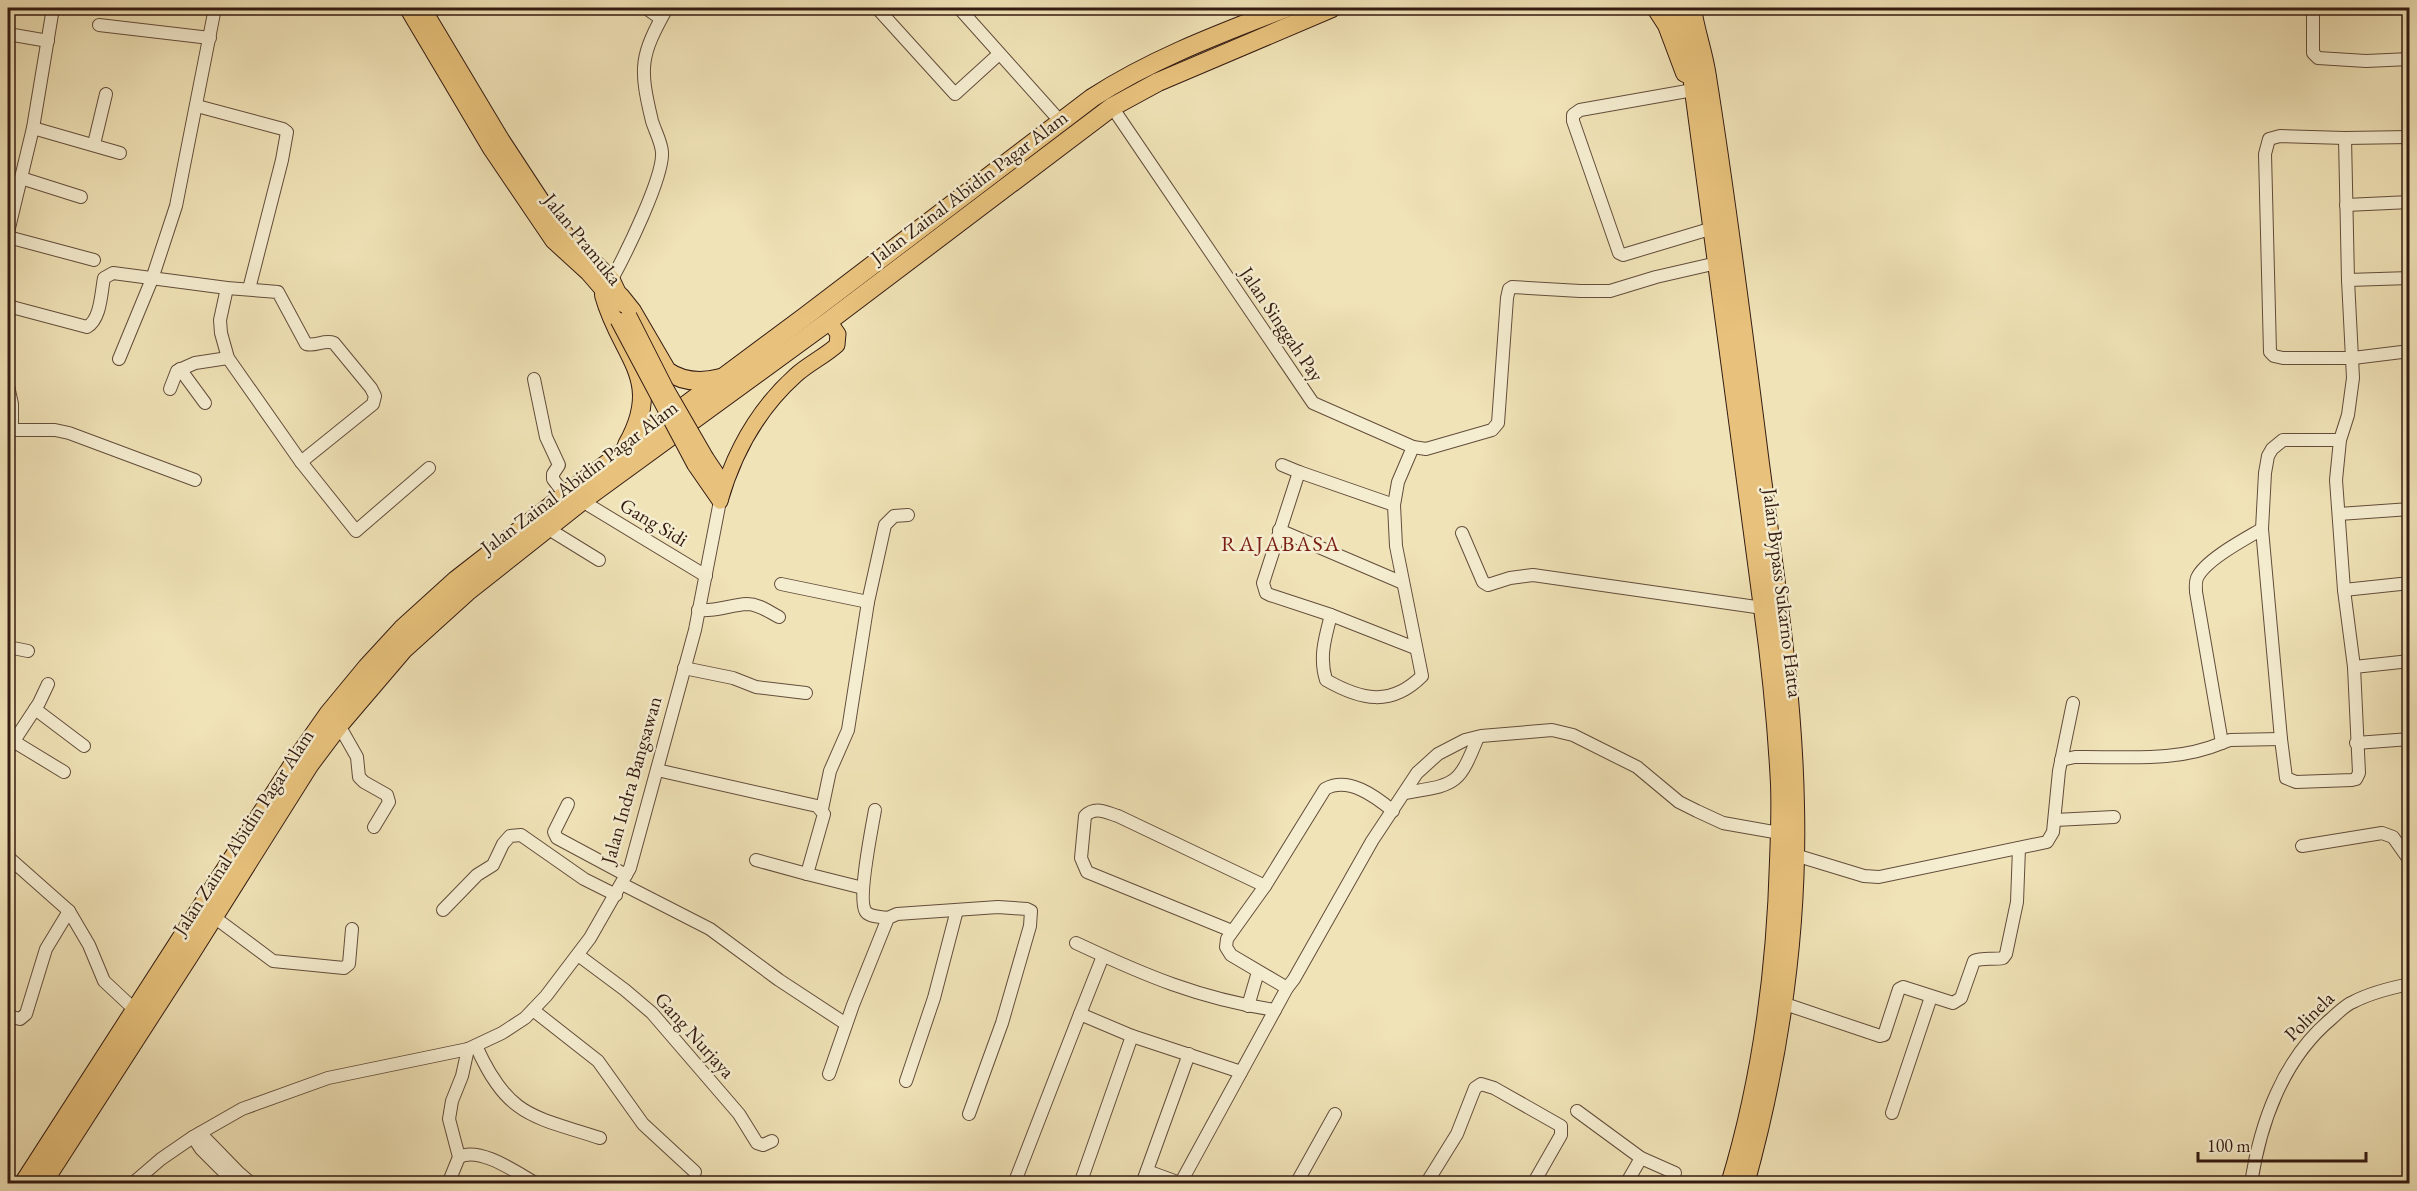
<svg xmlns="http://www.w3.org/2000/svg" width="2417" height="1191" viewBox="0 0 2417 1191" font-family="'EB Garamond',serif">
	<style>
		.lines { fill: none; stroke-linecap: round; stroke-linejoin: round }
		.minor-casing { stroke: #634d3b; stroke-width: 14 }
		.major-casing { stroke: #341b12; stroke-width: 17 }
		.highway-casing { stroke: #341b12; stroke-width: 20 }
		.minor { stroke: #f5edd0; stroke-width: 12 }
		.major { stroke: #e8c27c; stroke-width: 15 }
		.highway { stroke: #e8c27c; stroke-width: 18 }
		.major-bridge-casing { stroke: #341b12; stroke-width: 17; stroke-linecap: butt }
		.major-bridge { stroke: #e8c27c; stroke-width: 15 }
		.labels { text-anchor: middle; stroke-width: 5; stroke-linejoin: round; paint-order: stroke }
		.street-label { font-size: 20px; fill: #341b12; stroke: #f5edd0 }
		.quarter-label { font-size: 22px; letter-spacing: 1.5px; fill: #7a1f14; stroke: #f5edd0 }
	</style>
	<rect width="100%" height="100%" fill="#f0e3b7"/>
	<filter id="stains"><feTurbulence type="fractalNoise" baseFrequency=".00333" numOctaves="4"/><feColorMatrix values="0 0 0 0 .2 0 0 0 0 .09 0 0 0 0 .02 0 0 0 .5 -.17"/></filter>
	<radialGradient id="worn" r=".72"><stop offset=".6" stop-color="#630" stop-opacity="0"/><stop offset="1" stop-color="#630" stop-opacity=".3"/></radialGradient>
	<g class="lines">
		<defs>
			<g id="minor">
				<path d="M 646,8 L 660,18"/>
				<path d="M 877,8 L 955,94 L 999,54"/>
				<path d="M 959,8 L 1060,121"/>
				<path d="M 2313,8 L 2313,53 L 2318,58 L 2366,61 L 2410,59"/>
				<path d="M 99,25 L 210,38"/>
				<path d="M 8,34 L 48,41"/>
				<path d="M 1693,90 L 1580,110 L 1573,115 L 1573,121 L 1619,253 L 1623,255 L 1713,228"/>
				<path d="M 197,106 L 283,129 L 287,132 L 282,160 L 249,289"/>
				<path d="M 1112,107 L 1313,403 L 1413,447 L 1426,449 L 1492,430 L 1498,423 L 1507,298 L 1509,289 L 1512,287 L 1580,291 L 1610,291 L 1656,277 L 1717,263"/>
				<path d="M 33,128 L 120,153"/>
				<path d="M 2410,137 L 2345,138 L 2280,136 L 2269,139 L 2265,154 L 2270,352 L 2274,356 L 2283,358 L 2353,358 L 2410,351"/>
				<path d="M 94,144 L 106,94"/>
				<path d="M 21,178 L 81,197"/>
				<path d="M 2346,205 L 2410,202"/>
				<path d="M 8,232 L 33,128 L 53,8"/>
				<path d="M 8,237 L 94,260"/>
				<path d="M 612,279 C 625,255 664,177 662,152 C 661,141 655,131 652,121 C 639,67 640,56 667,8"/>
				<path d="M 2348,280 L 2410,278"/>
				<path d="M 227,288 L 220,320 L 221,333 L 228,358 L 301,462 L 356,531 L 429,468"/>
				<path d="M 8,306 L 87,327 C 101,319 101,293 104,278 L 113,273 L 227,288 L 278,292 L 306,344 C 316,347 324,339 334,343 L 371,388 L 375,396 L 373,404 L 301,462"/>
				<path d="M 119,359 L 152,279 L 176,206 L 215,8"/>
				<path d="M 180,369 L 205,403"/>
				<path d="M 534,379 L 546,437 L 559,465 L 553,474 L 553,479 L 565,495"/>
				<path d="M 8,386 L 12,404 L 12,430"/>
				<path d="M 170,389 L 177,371 L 195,363 L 228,358"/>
				<path d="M 8,430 L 55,430 L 69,433 L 195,480"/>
				<path d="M 2340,440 L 2283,440 L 2272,449 L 2268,456 L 2265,473 L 2262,529 L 2281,739 L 2286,778 L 2296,782 L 2352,780 L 2356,779 L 2359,773 L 2354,667 L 2344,590 L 2336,480 L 2340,440 L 2348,415 L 2353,378 L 2348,280 L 2345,138"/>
				<path d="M 1282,465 L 1299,472"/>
				<path d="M 582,501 L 706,576"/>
				<path d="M 1394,505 L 1299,472 L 1263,583 L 1266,593 L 1270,595 L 1331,615 L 1415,648"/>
				<path d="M 2339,514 L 2410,509"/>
				<path d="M 547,528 L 599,560"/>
				<path d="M 2262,529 C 2245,539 2205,560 2197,578 C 2195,583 2196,587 2196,592 L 2222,743 L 2230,740 L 2281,739"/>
				<path d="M 1279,530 L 1403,583"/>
				<path d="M 1462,533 L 1483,582 L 1488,585 L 1510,578 L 1533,575 L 1763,608"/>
				<path d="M 781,584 L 868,602"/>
				<path d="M 2344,590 L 2410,583"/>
				<path d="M 698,610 C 715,612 730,605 747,604 C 759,604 769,612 779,617"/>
				<path d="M 1331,615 C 1325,638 1319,657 1326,680 C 1361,700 1391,707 1422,676 L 1396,546 L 1394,505 L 1398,482 L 1413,447"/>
				<path d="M 8,647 L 28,651"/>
				<path d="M 2354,667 L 2410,661"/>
				<path d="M 684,668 L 733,678 L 756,687 L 806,693"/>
				<path d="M 35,709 L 84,746"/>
				<path d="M 336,720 L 357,757 L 359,777 L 364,782 L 387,795 L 389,802 L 374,827"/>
				<path d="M 13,741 L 64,772"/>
				<path d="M 2356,743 L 2410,739"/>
				<path d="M 8,750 L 39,703 L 48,684"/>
				<path d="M 2061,760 L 2075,757 C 2126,756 2174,763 2222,743"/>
				<path d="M 657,770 L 817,806 L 824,814 L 807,874 L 863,888"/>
				<path d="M 1405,793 C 1456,784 1458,787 1478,737"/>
				<path d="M 568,804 L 554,832 L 557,838 L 626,875"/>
				<path d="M 822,809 L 830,771 L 848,730 L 868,602 L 885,525 L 894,516 L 908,515"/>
				<path d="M 875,810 C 872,827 857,901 866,912 C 870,917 882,917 888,918"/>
				<path d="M 2055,820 L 2114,817"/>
				<path d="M 2302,846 L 2382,833 L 2393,837 L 2410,861"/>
				<path d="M 1795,855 L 1864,876 L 1879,877 L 2047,842 L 2053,832 L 2059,771 L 2073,703"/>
				<path d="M 8,857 L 69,911 L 89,945 L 104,981 L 135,1010"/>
				<path d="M 756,860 L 807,874"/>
				<path d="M 622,884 L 710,929 L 779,980 L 846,1024"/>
				<path d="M 443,910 L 477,875 L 493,865 L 503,844 L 510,836 L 521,835 L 584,879 L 616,895"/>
				<path d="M 214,917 L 273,961 L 344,968 L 349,964 L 352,929"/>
				<path d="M 1232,931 L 1087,872 L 1081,858 L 1085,816 C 1095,806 1105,812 1118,816 L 1265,886"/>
				<path d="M 1076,943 C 1144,975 1200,999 1275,1010"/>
				<path d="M 578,955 L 625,990 L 652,1013 L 739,1114 L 757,1143 L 763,1145 L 772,1141"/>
				<path d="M 1287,988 L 1231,955 L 1226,947 L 1227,939 L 1265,886 L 1325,789 C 1348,776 1375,796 1393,811"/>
				<path d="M 1782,1003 L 1880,1036 L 1884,1035 L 1899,989 L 1903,987 L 1953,1003 L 1961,998 L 1974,961 C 1983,957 1993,960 2003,958 L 2006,954 L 2017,902 L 2019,848"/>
				<path d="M 1248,1006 L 1258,972"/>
				<path d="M 533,1010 L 598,1061 L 643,1124 L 695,1172"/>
				<path d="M 1080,1014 L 1103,956"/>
				<path d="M 8,1016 L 20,1019 L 26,1014 L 46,949 L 69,911"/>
				<path d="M 476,1046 C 508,1117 532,1116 600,1138"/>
				<path d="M 829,1074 L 853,1005 L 888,918 L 897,914 L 998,907 L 1027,909 L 1031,911 L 1030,926 L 1002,1023 L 969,1114"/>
				<path d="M 906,1081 L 934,998 L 957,910"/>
				<path d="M 1577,1111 L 1641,1158 L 1675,1173"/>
				<path d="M 1892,1113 L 1931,997"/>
				<path d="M 200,1133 L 238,1172 L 252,1184"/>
				<path d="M 193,1137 L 201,1149 L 236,1184"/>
				<path d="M 459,1157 C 480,1146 517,1173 537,1184"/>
				<path d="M 1147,1171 L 1180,1183"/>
				<path d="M 132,1184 L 161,1159 L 193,1137 L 242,1109 L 328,1078 L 468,1049 L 502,1033 L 525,1018 L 546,996 L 590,938 L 630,868 L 695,630 L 720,501"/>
				<path d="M 448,1184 L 459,1157 L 449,1119 L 452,1101 L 462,1076 L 468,1049"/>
				<path d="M 1014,1184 L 1080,1014 L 1132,1036 L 1241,1072"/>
				<path d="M 1080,1184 L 1132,1036"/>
				<path d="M 1142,1184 L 1189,1054"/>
				<path d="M 1180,1184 L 1287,988 L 1294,979 L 1372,841 L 1417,773 L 1438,754 L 1465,740 L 1481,736 L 1552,730 L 1573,735 L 1637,767 L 1679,802 L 1697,811 L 1723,823 L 1780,833"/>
				<path d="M 1296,1184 L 1335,1114"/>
				<path d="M 1426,1184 L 1457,1134 L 1475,1088 L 1481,1084 L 1494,1088 L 1561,1126 L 1561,1135 L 1533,1184"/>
				<path d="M 1626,1184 L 1641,1158"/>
				<path d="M 2251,1184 C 2260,1123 2283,1059 2331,1019 C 2338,1013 2345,1005 2353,1002 C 2370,993 2390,988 2410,984"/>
			</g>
			<g id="major">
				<path d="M 407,8 L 490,148 L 553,241 L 588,273 L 601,288 L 609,304"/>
				<path d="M 423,8 L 502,140 L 544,204 L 559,227 L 612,279 L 624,305"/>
				<path d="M 706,458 L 724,485"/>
				<path d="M 695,465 L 720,501"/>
				<path d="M 720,501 C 734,452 758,409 796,375 C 808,364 825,356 837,345 L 838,334 L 829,321"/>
			</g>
			<g id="highway">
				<path d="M 1656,8 L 1667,25 L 1685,73"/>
				<path d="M 1678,8 L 1689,53 L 1763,608 C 1771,666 1777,725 1780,784 C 1781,810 1780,836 1779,861 C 1776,970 1762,1079 1730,1184"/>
				<path d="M 1692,8 C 1695,31 1704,54 1707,77 C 1727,203 1743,329 1759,456 C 1774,572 1793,689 1795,806 C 1798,933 1779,1061 1745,1184"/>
				<path d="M 604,295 C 621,357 665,378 627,445"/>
				<path d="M 620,296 L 632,311 L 667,371 C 684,383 702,383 721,378"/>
				<path d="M 23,1184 L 294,763 L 329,713 L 367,667 L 402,629 L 456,580 L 565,495 L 803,318 L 1092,98 C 1152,59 1219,34 1286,8"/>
				<path d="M 42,1184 L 189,956 L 310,764 L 340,724 L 404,649 L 467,592 L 582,501 L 829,321 L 1112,107 L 1158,82 L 1332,8"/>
			</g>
		</defs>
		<!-- minor casing -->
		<use href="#minor" class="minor-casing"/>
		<!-- major casing -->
		<use href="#major" class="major-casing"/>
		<!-- highway casing -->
		<use href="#highway" class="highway-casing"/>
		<!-- minor -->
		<use href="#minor" class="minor"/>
		<!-- major -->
		<use href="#major" class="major"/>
		<!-- highway -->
		<use href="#highway" class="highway"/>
		<defs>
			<g id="major-bridge">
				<path d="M 629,316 L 665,387 L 706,458"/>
				<path d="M 618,320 L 695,465"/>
			</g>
		</defs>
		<!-- major-bridge casing -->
		<use href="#major-bridge" class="major-bridge-casing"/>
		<!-- major-bridge -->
		<use href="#major-bridge" class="major-bridge"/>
	</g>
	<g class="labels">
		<!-- street labels -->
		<g class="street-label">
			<text transform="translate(969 187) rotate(-37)" y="7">Jalan Zainal Abidin Pagar Alam</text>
			<text transform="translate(583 239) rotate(51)" y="7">Jalan Pramuka</text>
			<text transform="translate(1282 324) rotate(56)" y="7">Jalan Singgah Pay</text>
			<text transform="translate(579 477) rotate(-37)" y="7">Jalan Zainal Abidin Pagar Alam</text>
			<text transform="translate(654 522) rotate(31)" y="7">Gang Sidi</text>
			<text transform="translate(1783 593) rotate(83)" y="7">Jalan Bypass Sukarno Hatta</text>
			<text transform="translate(631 780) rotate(-74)" y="7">Jalan Indra Bangsawan</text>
			<text transform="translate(243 832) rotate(-57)" y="7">Jalan Zainal Abidin Pagar Alam</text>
			<text transform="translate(2309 1016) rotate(-45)" y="7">Polinela</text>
			<text transform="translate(695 1035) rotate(48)" y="7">Gang Nurjaya</text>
		</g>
		<!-- quarter labels -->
		<g class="quarter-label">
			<text x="1281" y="551">RAJABASA</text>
		</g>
	</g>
	<!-- margin -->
	<rect width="2417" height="1191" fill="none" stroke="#f0e3b7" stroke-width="30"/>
	<rect x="9" y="9" width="2399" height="1173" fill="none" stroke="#341b12" stroke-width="3"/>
	<rect x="15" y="15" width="2387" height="1161" fill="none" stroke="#341b12" stroke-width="1.5"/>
	<!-- scale -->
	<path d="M2198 1152v9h168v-9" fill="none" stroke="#341b12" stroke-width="3"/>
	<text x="2207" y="1152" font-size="18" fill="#341b12" stroke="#f5edd0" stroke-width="4.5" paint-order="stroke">100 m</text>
	<rect width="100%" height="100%" filter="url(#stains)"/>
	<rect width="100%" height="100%" fill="url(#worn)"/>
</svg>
